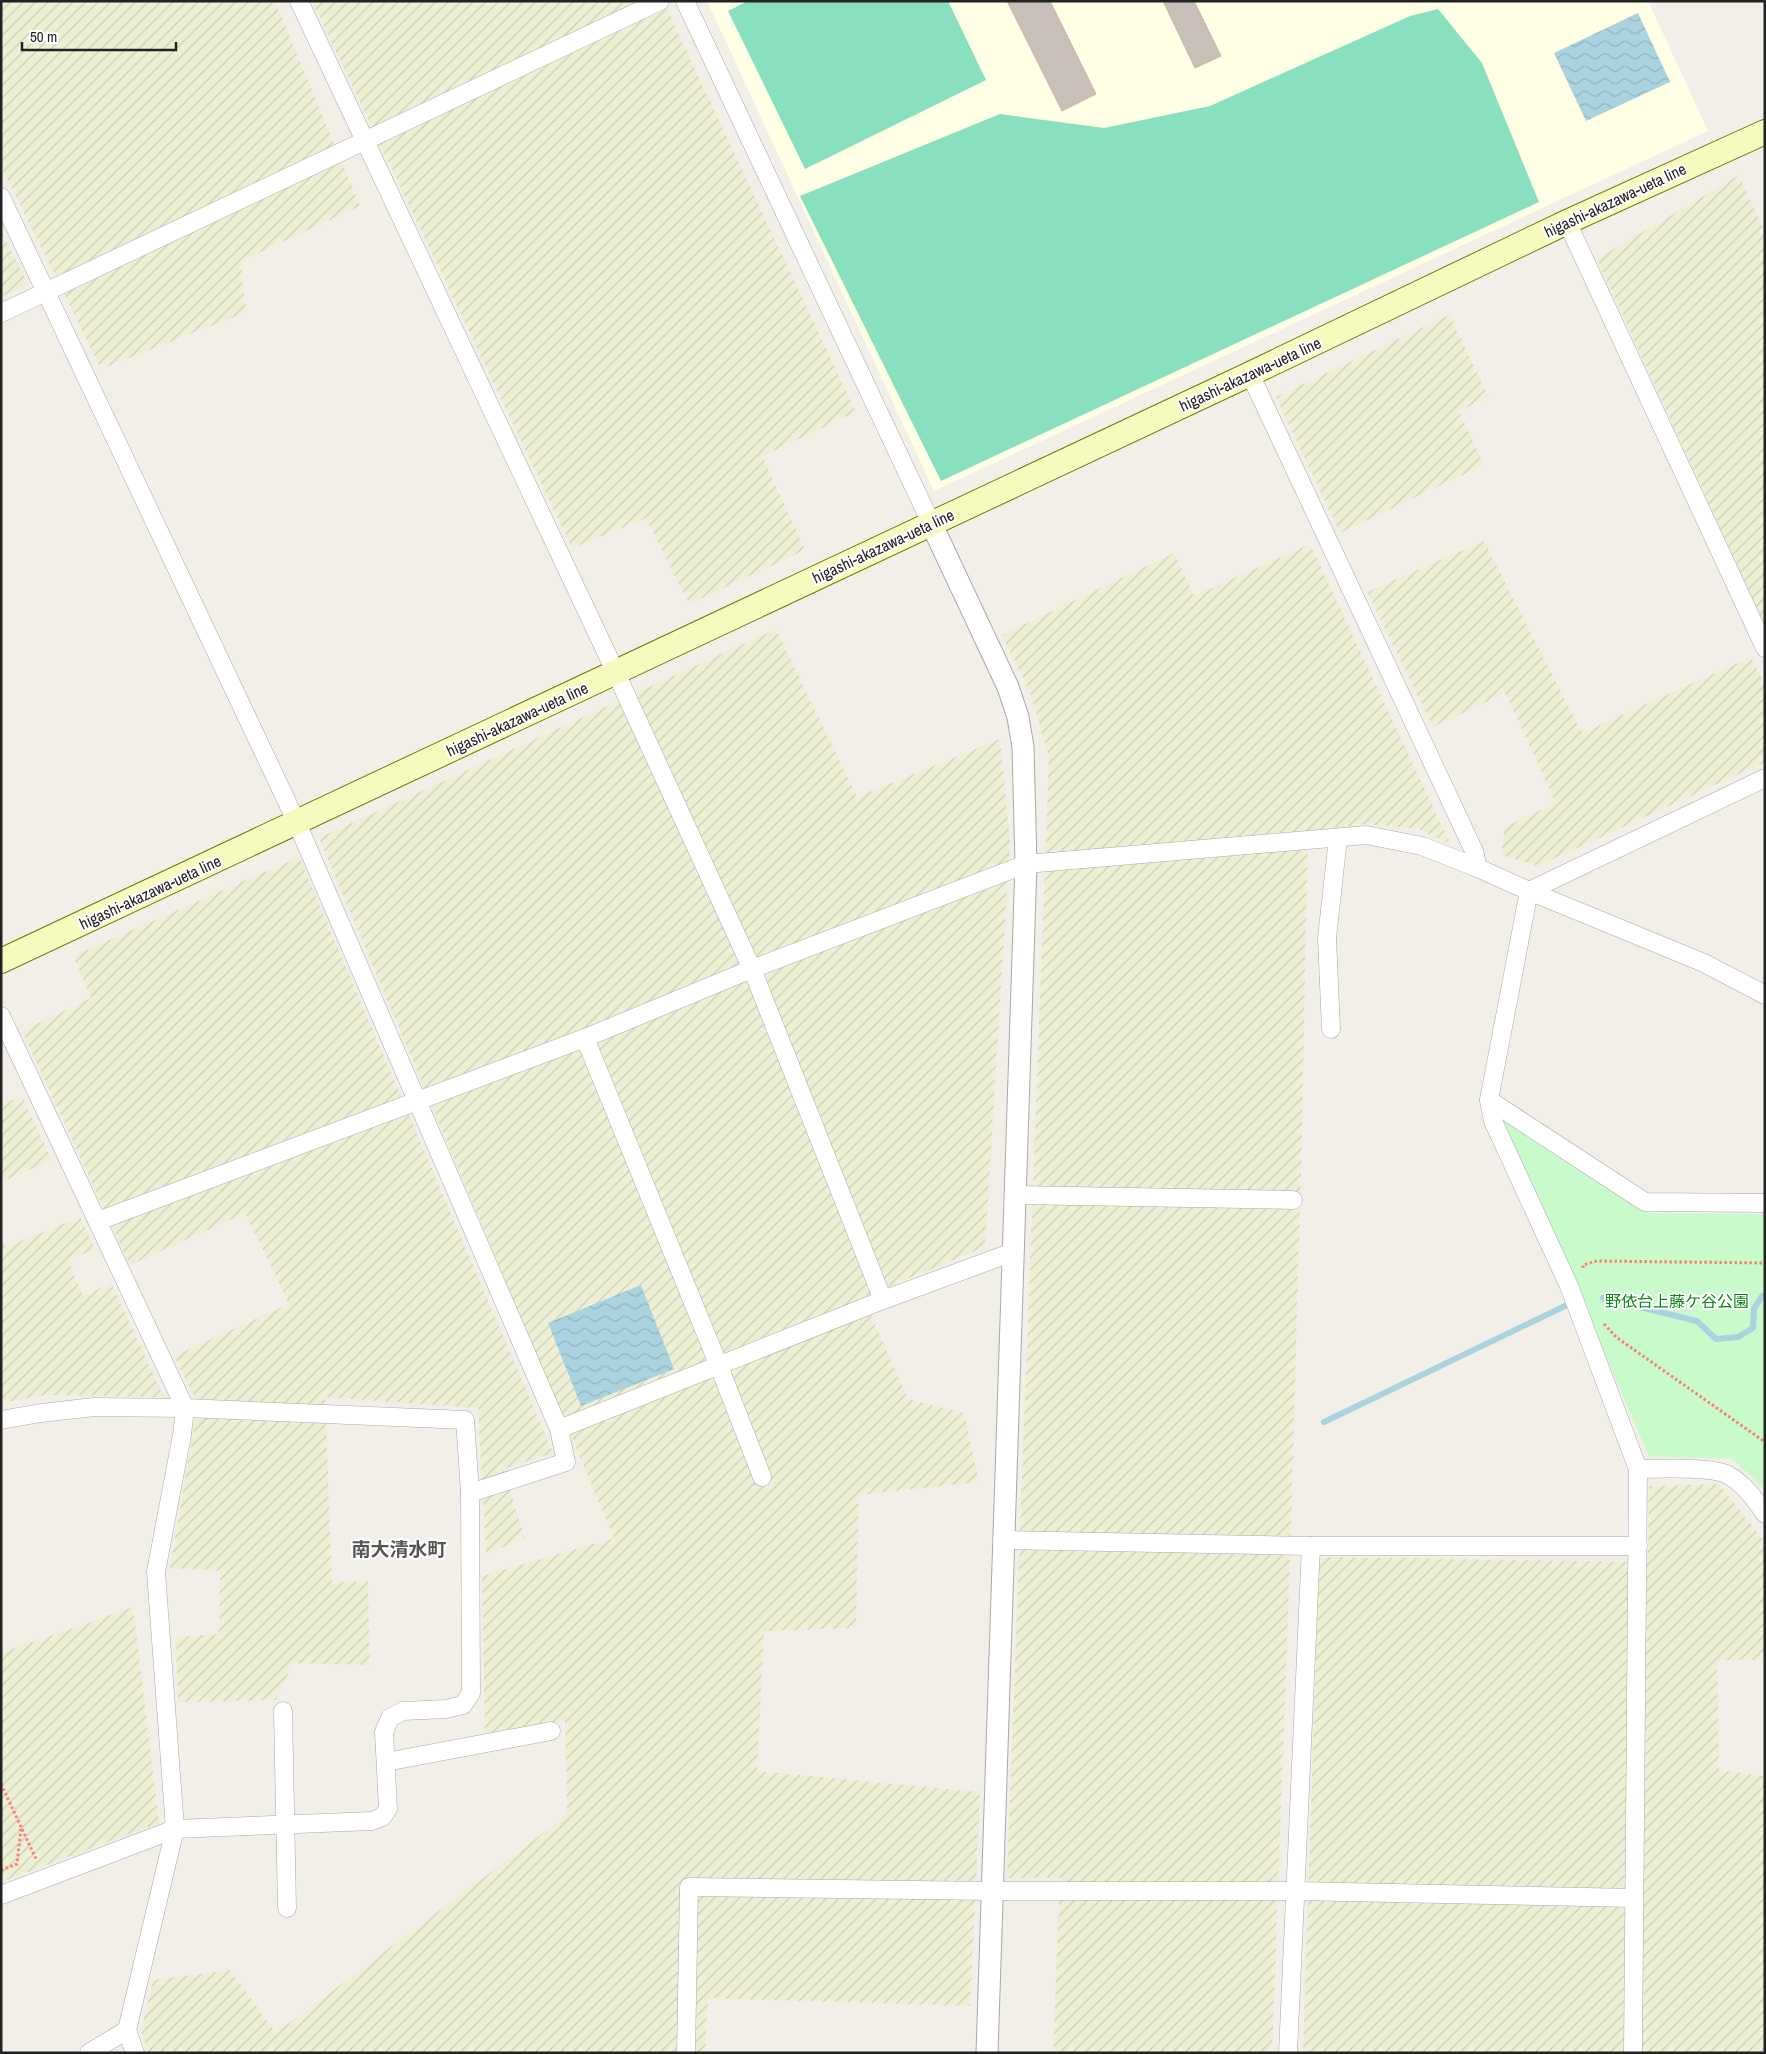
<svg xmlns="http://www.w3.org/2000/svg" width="1766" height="2054" viewBox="0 0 1766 2054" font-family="'Archivo Narrow','Noto Sans JP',sans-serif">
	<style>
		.education { fill: #ffffe5 }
		.farmland { fill: url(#farmland-furrows) }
		.park { fill: #c8facc }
		.pitch { fill: #88e0be }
		.water { fill: url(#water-waves) }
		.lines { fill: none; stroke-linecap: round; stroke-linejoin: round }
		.stream { stroke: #aad3df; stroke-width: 6 }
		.building { fill: #c7bfb8; stroke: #c4b6ab }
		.minor-casing { stroke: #a9a9a9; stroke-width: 19 }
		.tertiary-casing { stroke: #a9a9a9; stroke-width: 23 }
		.secondary-casing { stroke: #707d05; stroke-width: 26 }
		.path { stroke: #fa8072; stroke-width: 3; stroke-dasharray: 2.5 2.5; stroke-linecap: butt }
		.minor { stroke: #fff; stroke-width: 18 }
		.tertiary { stroke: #fff; stroke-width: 21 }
		.secondary { stroke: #f7fabf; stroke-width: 24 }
		.labels { text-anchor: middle; stroke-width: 4; stroke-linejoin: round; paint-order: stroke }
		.street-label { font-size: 16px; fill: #222; stroke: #fff }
		.park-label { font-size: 16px; fill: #0c8416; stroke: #fff }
		.quarter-label { font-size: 19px; font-weight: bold; fill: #555; stroke: #fff }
	</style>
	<defs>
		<pattern id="farmland-furrows" width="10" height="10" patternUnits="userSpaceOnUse" patternTransform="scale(1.25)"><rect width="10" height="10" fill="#eef0d5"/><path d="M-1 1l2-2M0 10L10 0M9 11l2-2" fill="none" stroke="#ccceb7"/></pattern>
		<pattern id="water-waves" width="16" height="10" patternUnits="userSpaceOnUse" patternTransform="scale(1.25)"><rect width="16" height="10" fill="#aad3df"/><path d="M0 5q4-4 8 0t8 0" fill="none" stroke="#92b5bf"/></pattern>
	</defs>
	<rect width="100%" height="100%" fill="#f2efe9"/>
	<!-- education -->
	<path class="education" d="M 707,1 L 1648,1 L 1708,131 L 934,491 Z"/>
	<!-- farmland -->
	<g class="farmland">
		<path d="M 1,1 L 275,1 L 360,206 L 241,261 L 246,312 L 101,369 L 1,166 Z"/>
		<path d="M 312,1 L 663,1 L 856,412 L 762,456 L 805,550 L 689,604 L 646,518 L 572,548 Z"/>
		<path d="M 1739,175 L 1765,233 L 1765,626 L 1597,259 Z"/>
		<path d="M 1,231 L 28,284 L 1,297 Z"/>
		<path d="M 1449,315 L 1489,397 L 1459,411 L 1484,465 L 1340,533 L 1276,397 Z"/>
		<path d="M 1484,541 L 1582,733 L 1751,657 L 1765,685 L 1765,762 L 1538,866 L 1501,855 L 1505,827 L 1556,803 L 1505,693 L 1433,727 L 1367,592 Z"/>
		<path d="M 1310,544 L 1451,845 L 1419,829 L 1365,824 L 1308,831 L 1301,1170 L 1290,1561 L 1272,2053 L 1053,2053 L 1060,1878 L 1007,1878 L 1049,757 L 1030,692 L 1002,635 L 1174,553 L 1194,596 Z"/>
		<path d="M 776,629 L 857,797 L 1000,739 L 1010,842 L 985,1247 L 863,1297 L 908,1399 L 964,1413 L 979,1482 L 859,1495 L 856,1628 L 764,1631 L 757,1771 L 980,1792 L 970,2006 L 708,1998 L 705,2053 L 149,2053 L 141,2032 L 153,1980 L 230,1970 L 276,2033 L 567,1815 L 565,1720 L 485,1735 L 482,1576 L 614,1538 L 319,838 Z"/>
		<path d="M 299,857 L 553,1453 L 503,1469 L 525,1538 L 486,1554 L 478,1408 L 325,1397 L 332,1582 L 368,1581 L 370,1665 L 293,1663 L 276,1700 L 178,1702 L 176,1637 L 219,1634 L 220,1571 L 170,1568 L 198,1404 L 174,1356 L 289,1304 L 245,1213 L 130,1265 L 22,1031 L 91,998 L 73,956 Z"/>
		<path d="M 22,1096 L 52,1160 L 1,1182 L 1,1105 Z"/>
		<path d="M 80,1217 L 95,1249 L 68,1260 L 83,1296 L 111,1283 L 164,1397 L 45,1395 L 1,1403 L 1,1238 L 6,1247 Z"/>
		<path d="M 1719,1484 L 1765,1542 L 1765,1660 L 1717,1660 L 1719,1770 L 1765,1776 L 1765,2053 L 1303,2053 L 1319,1557 L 1648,1562 L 1649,1486 Z"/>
		<path d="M 133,1607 L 159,1823 L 1,1882 L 1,1653 Z"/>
	</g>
	<!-- park -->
	<path class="park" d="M 1501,1115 L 1649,1213 L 1765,1214 L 1765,1489 L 1733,1459 L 1649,1456 Z"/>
	<!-- pitch -->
	<g class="pitch">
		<path d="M 748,1 L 948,1 L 986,80 L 805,169 L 728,11 Z"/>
		<path d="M 1438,9 L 1482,63 L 1539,202 L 941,481 L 800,196 L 1000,114 L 1104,128 L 1210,106 L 1410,16 Z"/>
	</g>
	<!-- water -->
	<g class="water">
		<path d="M 1638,13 L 1670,82 L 1586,121 L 1554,53 Z"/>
		<path d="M 641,1285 L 674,1369 L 581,1406 L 548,1323 Z"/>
	</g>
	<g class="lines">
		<!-- stream -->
		<g class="stream">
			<path d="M 1603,1298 L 1697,1321 L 1716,1339 L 1738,1337 L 1753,1328 L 1754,1309 L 1762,1296 L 1765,1296"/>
			<path d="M 1324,1422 L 1565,1306"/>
		</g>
	</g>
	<!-- building -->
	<g class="building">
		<path d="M 1007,1 L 1050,1 L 1096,94 L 1062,111 Z"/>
		<path d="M 1163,1 L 1194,1 L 1221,56 L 1195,68 Z"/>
	</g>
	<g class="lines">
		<defs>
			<g id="minor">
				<path d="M 299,1 L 616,673 L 752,969 L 883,1300"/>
				<path d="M 685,1 L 931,523"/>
				<path d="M 1,197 L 297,823 L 559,1429 L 883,1300 L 1013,1252"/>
				<path d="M 1567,222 L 1765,648"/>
				<path d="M 1,313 L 660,1"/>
				<path d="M 1250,374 L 1474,851 L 1478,868"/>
				<path d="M 1,1016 L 185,1408 L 182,1435 L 156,1572 L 175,1829 L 127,2030 L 135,2053"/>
				<path d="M 1331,1029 L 1327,938 L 1338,838"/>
				<path d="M 585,1038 L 719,1366 L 762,1477"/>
				<path d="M 1489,1100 L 1645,1202 L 1765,1203"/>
				<path d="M 1015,1195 L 1293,1200"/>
				<path d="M 98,1221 L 585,1038 L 752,969 L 1026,864 L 1366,835 L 1422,846 L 1478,868 L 1529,891 L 1704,963 L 1765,995"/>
				<path d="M 1,1420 L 41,1413 L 94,1407 L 185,1408 L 465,1420 L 470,1493 L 471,1693 L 463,1705 L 446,1709 L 403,1711 L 390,1718 L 384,1732 L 388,1809 L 382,1817 L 372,1821 L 175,1829 L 1,1895"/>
				<path d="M 1638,1469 C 1658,1469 1712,1466 1728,1475 C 1743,1483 1756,1500 1765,1514"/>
				<path d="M 470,1493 L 566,1462 L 559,1429"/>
				<path d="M 1002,1540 L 1311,1546 L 1638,1546"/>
				<path d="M 283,1711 L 287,1908"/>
				<path d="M 386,1762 L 551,1731"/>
				<path d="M 89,2053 L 127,2030"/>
				<path d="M 686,2053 L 689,1887 L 992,1891 L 1295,1891 L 1634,1898"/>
				<path d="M 1288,2053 L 1311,1546"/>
				<path d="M 1633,2053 L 1638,1469 L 1569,1286 L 1493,1121 L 1489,1100 L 1529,891 L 1765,778"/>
			</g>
			<path id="tertiary" d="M 931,523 L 1008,687 L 1018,717 L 1023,747 L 1026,864 L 987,2053"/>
			<path id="secondary" d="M 1,961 L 1250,374 L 1567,222 L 1765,132"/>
		</defs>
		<!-- minor casing -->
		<use href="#minor" class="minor-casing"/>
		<!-- tertiary casing -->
		<use href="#tertiary" class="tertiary-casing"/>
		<!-- secondary casing -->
		<use href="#secondary" class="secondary-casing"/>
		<!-- path -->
		<g class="path">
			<path d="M 1583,1268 L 1583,1265 L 1597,1261 L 1765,1263"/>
			<path d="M 1604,1324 L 1616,1337 L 1765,1442"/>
			<path d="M 1,1784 L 37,1861"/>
			<path d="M 1,1870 L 17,1864 L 21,1828"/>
		</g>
		<!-- minor -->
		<use href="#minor" class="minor"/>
		<!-- tertiary -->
		<use href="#tertiary" class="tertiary"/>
		<!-- secondary -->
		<use href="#secondary" class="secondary"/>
	</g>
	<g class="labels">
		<!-- street labels -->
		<g class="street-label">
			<text transform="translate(1615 200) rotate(-25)" y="6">higashi-akazawa-ueta line</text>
			<text transform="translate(1250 374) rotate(-25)" y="6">higashi-akazawa-ueta line</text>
			<text transform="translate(883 546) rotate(-25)" y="6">higashi-akazawa-ueta line</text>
			<text transform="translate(517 719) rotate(-25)" y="6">higashi-akazawa-ueta line</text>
			<text transform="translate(150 892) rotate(-25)" y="6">higashi-akazawa-ueta line</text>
		</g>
		<!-- park labels -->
		<g class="park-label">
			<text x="1677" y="1307">野依台上藤ケ谷公園</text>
		</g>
		<!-- quarter labels -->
		<g class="quarter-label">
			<text x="399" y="1556">南大清水町</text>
		</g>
	</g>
	<!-- border -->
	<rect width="1766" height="2054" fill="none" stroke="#222222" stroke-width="5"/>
	<!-- scale -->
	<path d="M22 42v8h154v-8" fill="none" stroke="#222222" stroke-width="2.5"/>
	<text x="30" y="42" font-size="15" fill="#222222" stroke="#ffffff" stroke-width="4" paint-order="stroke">50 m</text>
</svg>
